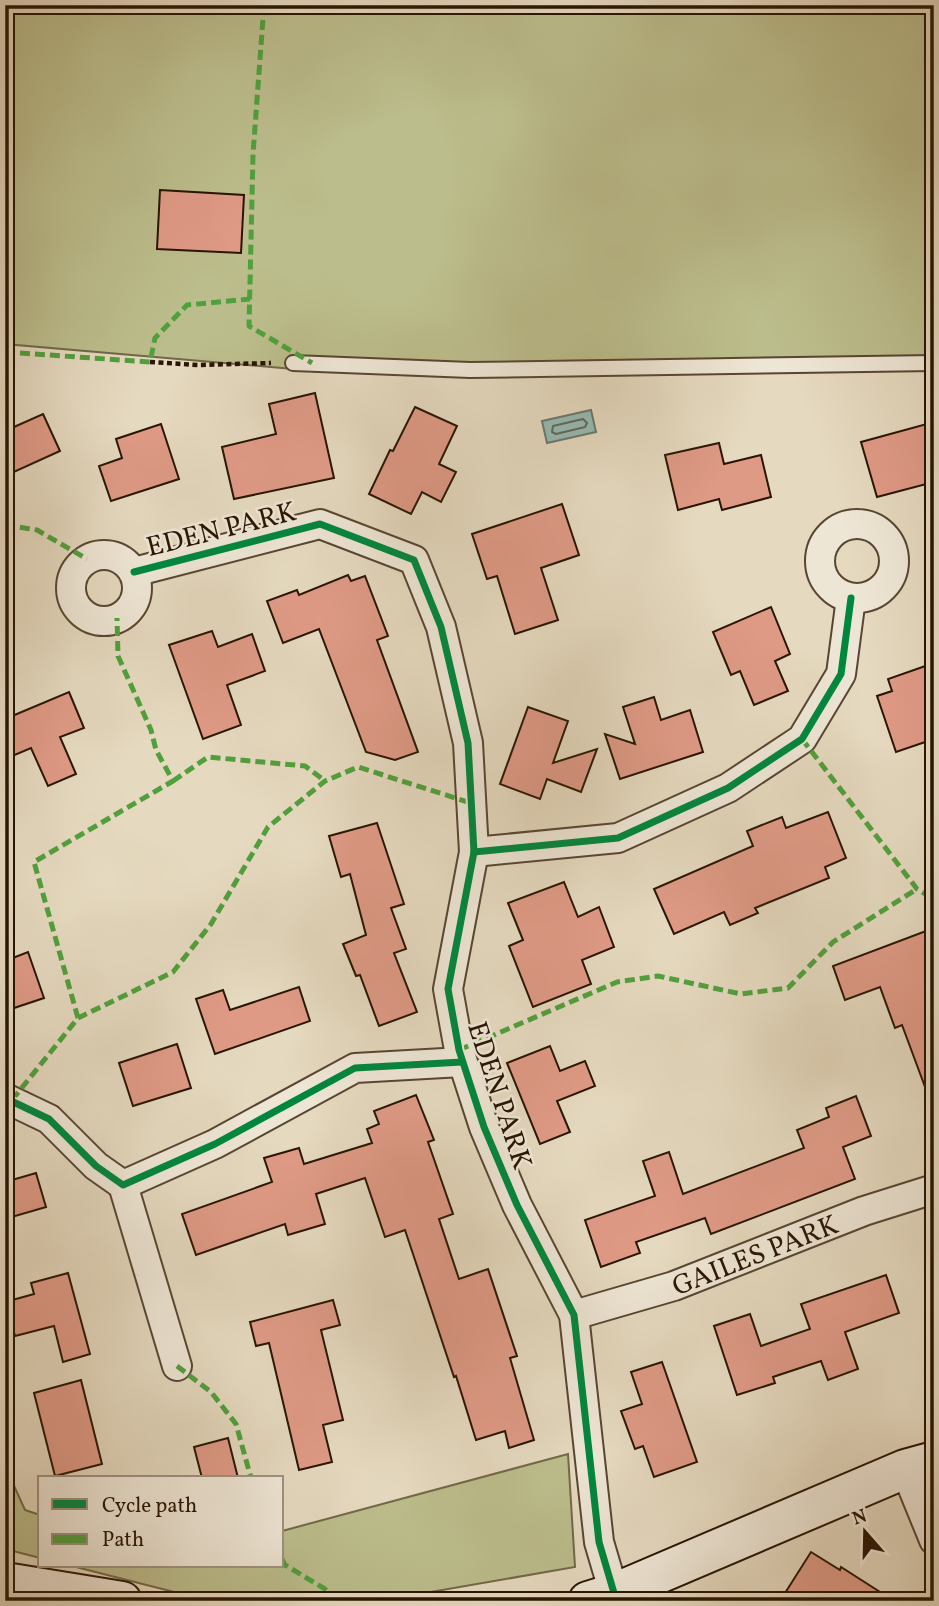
<svg xmlns="http://www.w3.org/2000/svg" width="939" height="1606" font-family="Vollkorn,serif">
  <style>
    .green { fill: #bcbd8c; stroke: #726948; stroke-width: 2 }
    .water { fill: #96bab4; stroke: #6a786d; stroke-width: 2 }
    .lines { fill: none; stroke-linecap: round; stroke-linejoin: round }
    .shore { stroke: #60685c; stroke-width: 2 }
    .building { fill: #df9a86; stroke: #291503; stroke-width: 2 }
    .lane-casing { stroke: #584632; stroke-width: 18 }
    .street-casing { stroke: #584632; stroke-width: 32 }
    .secondary-casing { stroke: #291503; stroke-width: 42 }
    .path { stroke: #291503; stroke-width: 4.5; stroke-dasharray: 5 3.5; stroke-linecap: butt }
    .lane { stroke: #eee6d5; stroke-width: 14 }
    .street { stroke: #eee6d5; stroke-width: 28 }
    .secondary { stroke: #eee6d5; stroke-width: 38 }
    .quiet { stroke: #51a03d; stroke-width: 5; stroke-dasharray: 10 5; stroke-linecap: butt }
    .cycleway-casing { stroke: #eee6d5; stroke-width: 11 }
    .cycleway { stroke: #00873e; stroke-width: 7 }
    .labels { text-anchor: middle; stroke-width: 5; stroke-linejoin: round; paint-order: stroke }
    .street-label { font-size: 28px; fill: #291503; stroke: #eee6d5 }
  </style>
  <rect width="100%" height="100%" fill="#e5d9bf"/>
  <filter id="stains"><feTurbulence type="fractalNoise" baseFrequency=".00286" numOctaves="4"/><feColorMatrix values="0 0 0 0 .2 0 0 0 0 .09 0 0 0 0 .02 0 0 0 .5 -.17"/></filter>
  <radialGradient id="worn" r=".72"><stop offset=".6" stop-color="#630" stop-opacity="0"/><stop offset="1" stop-color="#630" stop-opacity=".3"/></radialGradient>
  <g class="green">
    <path d="M5 5H934V370L293 369 5 344Z"/>
    <path d="M568 1454 575 1567 379 1601H282L174 1592 72 1566H282V1531Z"/>
    <path d="M5 1466 25 1510 40 1515V1558L5 1549Z"/>
  </g>
  <path class="water" d="M591 410 596 432 547 443 542 421Z"/>
  <g class="lines">
    <path class="shore" d="M583 419 587 423 585 427 556 434 552 432 553 426Z"/>
  </g>
  <g class="building">
    <path d="M160 190 244 195 241 253 157 249Z"/>
    <path d="M315 393 334 478 234 499 222 447 276 434 269 404Z"/>
    <path d="M415 407 457 426 439 464 456 472 441 502 422 492 411 514 369 494 390 450 393 451Z"/>
    <path d="M43 414 60 451 5 476V431Z"/>
    <path d="M934 422V482L877 497 861 442Z"/>
    <path d="M161 424 179 479 111 501 99 466 122 458 116 439Z"/>
    <path d="M719 443 724 464 761 455 771 497 722 510 719 499 678 510 665 455Z"/>
    <path d="M562 504 579 555 541 568 558 620 515 634 497 576 487 579 472 534Z"/>
    <path d="M348 575 351 581 365 576 388 636 377 640 418 752 395 760 366 752 319 629 283 643 267 601 297 590 299 595Z"/>
    <path d="M771 607 790 654 775 661 788 691 754 705 740 671 731 675 713 632Z"/>
    <path d="M212 631 218 647 252 634 265 671 227 685 241 725 203 739 169 645Z"/>
    <path d="M934 663V739L896 752 877 696 892 691 888 679Z"/>
    <path d="M69 692 84 728 60 737 76 774 48 786 31 748 5 759V719Z"/>
    <path d="M654 697 661 720 690 710 703 752 620 779 605 734 635 744 623 707Z"/>
    <path d="M528 707 568 721 553 763 597 749 581 792 547 779 540 799 500 784Z"/>
    <path d="M828 812 846 858 825 867 829 878 755 908 758 913 730 925 724 912 674 934 654 889 753 846 747 831 782 817 786 828Z"/>
    <path d="M377 823 404 904 391 908 406 949 394 953 417 1012 379 1026 360 975 356 976 343 944 366 935 350 874 341 877 329 836Z"/>
    <path d="M564 882 578 917 599 907 614 947 582 960 591 984 533 1007 509 946 523 940 508 903Z"/>
    <path d="M934 928V972L926 975 934 997V1102L931 1103 902 1025 895 1028 880 987 845 1000 833 966Z"/>
    <path d="M28 952 44 998 5 1011V961Z"/>
    <path d="M299 987 310 1021 215 1054 196 999 223 990 230 1010Z"/>
    <path d="M177 1044 191 1088 133 1106 119 1063Z"/>
    <path d="M550 1046 560 1071 585 1061 595 1086 557 1101 570 1132 540 1144 507 1063Z"/>
    <path d="M416 1095 434 1140 428 1142 453 1214 439 1219 459 1279 488 1269 517 1356 510 1358 534 1440 509 1448 505 1431 476 1440 456 1376 454 1377 405 1230 385 1237 365 1178 316 1194 325 1224 288 1235 285 1224 196 1255 182 1214 272 1182 264 1158 299 1148 304 1164 372 1143 367 1129 379 1124 374 1111Z"/>
    <path d="M856 1096 871 1136 843 1147 855 1179 711 1234 705 1218 636 1242 640 1253 601 1267 585 1220 655 1196 643 1161 669 1152 683 1194 804 1148 797 1130 829 1117 826 1108Z"/>
    <path d="M36 1173 46 1207 5 1219V1182Z"/>
    <path d="M68 1273 90 1354 63 1362 54 1326 15 1336 12 1326 5 1328V1302L34 1294 31 1283Z"/>
    <path d="M886 1275 899 1313 845 1332 858 1369 828 1380 821 1361 773 1377 775 1383 737 1395 714 1326 750 1314 761 1346 810 1329 801 1304Z"/>
    <path d="M333 1300 340 1325 321 1330 343 1420 323 1425 332 1462 299 1470 269 1343 256 1346 250 1322Z"/>
    <path d="M662 1362 697 1462 654 1477 643 1446 635 1449 621 1411 642 1404 631 1372Z"/>
    <path d="M81 1380 102 1464 55 1476 34 1393Z"/>
    <path d="M228 1438 238 1478H202L194 1447Z"/>
    <path d="M811 1552 840 1570 841 1567 894 1601H780Z"/>
  </g>
  <g class="lines">
    <g class="lane-casing">
      <path id="lane" d="M293 363 470 370 934 363"/>
    </g>
    <g class="street-casing">
      <g id="street">
        <circle cx="857" cy="561" r="37"/>
        <circle cx="104" cy="588" r="33"/>
        <path d="M134 572 320 524 414 560 441 627 468 743 474 852 448 989 459 1050 484 1127 517 1205 574 1315 599 1542 614 1593"/>
        <path d="M474 852 618 838 728 788 802 739 841 674 851 598"/>
        <path d="M5 1098 49 1119 96 1166 123 1185 215 1144 355 1068 462 1062"/>
        <path d="M123 1185 177 1366"/>
        <path id="s1" d="M574 1315 674 1286 864 1211 934 1189"/>
        <path d="M905 1469 934 1540"/>
      </g>
    </g>
    <g class="secondary-casing">
      <g id="secondary">
        <path d="M5 1582 122 1601"/>
        <path d="M588 1601 614 1593 905 1469 934 1461"/>
      </g>
    </g>
    <path class="path" d="M150 362 198 365 271 363"/>
    <use href="#lane" class="lane"/>
    <use href="#street" class="street"/>
    <use href="#secondary" class="secondary"/>
    <g class="quiet">
      <path d="M264 5 253 154 249 326 312 363"/>
      <path d="M5 352 150 362 155 338 187 305 250 299"/>
      <path d="M5 525 37 530 87 559"/>
      <path d="M802 739 917 889 934 899"/>
      <path d="M173 781 208 757 305 766 325 781"/>
      <path d="M78 1018 34 862 173 781 156 750 151 730 118 656 117 618"/>
      <path d="M459 1050 617 982 658 976 741 994 788 988 833 942 917 889"/>
      <path d="M12 1100 78 1018 173 972 211 924 268 827 325 781 358 767 471 803"/>
      <path d="M177 1366 211 1392 236 1424 251 1478"/>
      <path d="M282 1559 285 1565 325 1589 335 1601"/>
    </g>
    <g class="cycleway-casing">
      <g id="cycleway">
        <path d="M134 572 320 524 414 560 441 627 468 743 474 852 448 989 459 1050 484 1127 517 1205 574 1315 599 1542 614 1593"/>
        <path d="M474 852 618 838 728 788 802 739 841 674 851 598"/>
        <path d="M5 1098 49 1119 96 1166 123 1185 215 1144 355 1068 462 1062"/>
      </g>
    </g>
    <use href="#cycleway" class="cycleway"/>
  </g>
  <g class="labels">
    <g class="street-label">
      <text transform="translate(221 528) rotate(-14)" y="10">EDEN PARK</text>
      <text transform="translate(501 1095) rotate(72)" y="10">EDEN PARK</text>
      <text dy="10" stroke="none"><textPath href="#s1" startOffset="191">GAILES PARK</textPath></text>
    </g>
  </g>
  <rect width="939" height="1606" fill="none" stroke="#e5d9bf" stroke-width="28"/>
  <rect x="7" y="7" width="925" height="1592" fill="none" stroke="#291503" stroke-width="3.5"/>
  <rect x="14" y="14" width="911" height="1578" fill="none" stroke="#291503" stroke-width="2"/>
  <rect x="38" y="1476" width="245" height="91" fill="#eee6d5" stroke="#9f9281" stroke-width="2"/>
  <rect x="52" y="1499" width="35" height="10" fill="#00873e" stroke="#9f9281" stroke-width="2"/>
  <text x="102" y="1512" font-size="21" fill="#291503">Cycle path</text>
  <rect x="52" y="1534" width="35" height="10" fill="#51a03d" stroke="#9f9281" stroke-width="2"/>
  <text x="102" y="1546" font-size="21" fill="#291503">Path</text>
  <g transform="translate(865 1532) rotate(340)" stroke="#eee6d5" stroke-width="5" paint-order="stroke">
  <path d="M0-5L12 26L0 18L-12 26Z" fill="#291503"/>
  <text y="-10" font-size="19" font-weight="bold" text-anchor="middle" fill="#291503">N</text>
  </g>
  <rect width="100%" height="100%" filter="url(#stains)"/>
  <rect width="100%" height="100%" fill="url(#worn)"/>
</svg>
